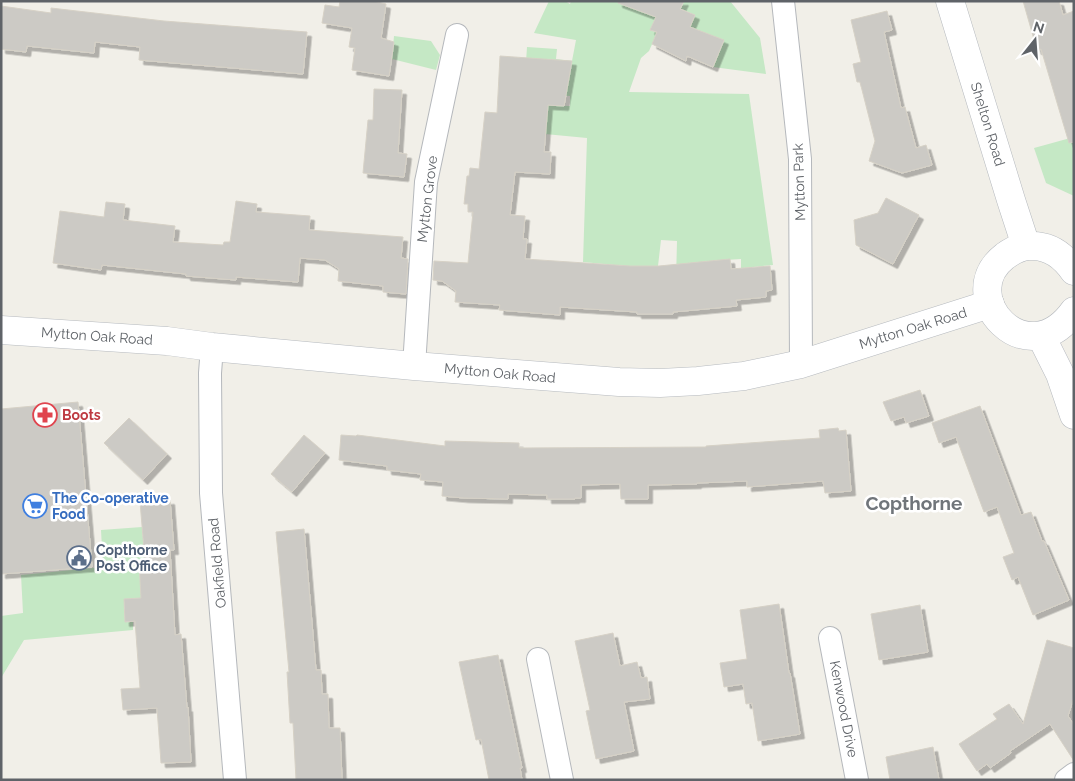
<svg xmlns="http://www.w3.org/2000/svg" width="1075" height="781" font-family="Raleway,sans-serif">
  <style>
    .green { fill: #c5e8c5 }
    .building { fill: #cccac5; stroke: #d6d1c6; filter: url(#shadow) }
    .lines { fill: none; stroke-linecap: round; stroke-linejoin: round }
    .street-casing { stroke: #b5b8bc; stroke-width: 24 }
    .secondary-casing { stroke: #b6babf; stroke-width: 29 }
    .street { stroke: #fff; stroke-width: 22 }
    .secondary { stroke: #fff; stroke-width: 28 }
    .labels { text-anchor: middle; stroke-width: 5; stroke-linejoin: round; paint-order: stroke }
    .street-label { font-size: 14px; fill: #5f6368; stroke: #fff }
    .health-label { font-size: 14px; font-weight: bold; fill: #be3a42; stroke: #fff; text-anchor: start }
    .shop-label { font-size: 14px; font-weight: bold; fill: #366cbe; stroke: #fff; text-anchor: start }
    .service-label { font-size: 14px; font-weight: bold; fill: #4e5e75; stroke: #fff; text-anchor: start }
    .district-label { font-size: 19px; font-weight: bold; fill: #70757a; stroke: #fff }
  </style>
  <defs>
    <filter id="shadow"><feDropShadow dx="4.5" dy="4.5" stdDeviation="0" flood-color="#0004"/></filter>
  </defs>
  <rect width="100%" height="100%" fill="#f1efe8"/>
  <g class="green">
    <path d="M549 1H565L570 4 571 1H662L656 2 650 15 656 17 651 30 657 33 649 51 641 58 629 92 749 94 773 265 743 268H741V259L710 261 676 281 677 241 661 240 658 266H638L625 275V266L583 262 587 138 545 134 535 105 570 106V96L550 95 526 62 527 47 557 49 556 59 572 61 576 40 534 33Z"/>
    <path d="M684 1H730L760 38 766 74 713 67 724 41 690 27 695 15 681 9Z"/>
    <path d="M394 36 431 41 440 55 436 70 392 59Z"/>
    <path d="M1074 137V196L1046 183 1034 148Z"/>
    <path d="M142 527 145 561 139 562 140 581H144L145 598 124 599 125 622H133V630L24 640 1 678V616L23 613 21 575 103 567 101 530Z"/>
  </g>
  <g class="building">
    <path d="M340 1H373L386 4 381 38 394 42 389 76 352 70 355 48 349 47 352 28 322 23 325 5 339 7Z"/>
    <path d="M618 1H684L680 9 695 15 690 27 724 40 713 67 687 56 686 61 652 44 657 32 650 30 656 17 618 3Z"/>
    <path d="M1023 1H1059L1063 15 1074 11V142L1069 143 1041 49 1037 50Z"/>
    <path d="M1 6 51 13V8L164 21 307 32 303 74 139 60 140 47 95 42 94 53 27 46 26 52 1 49Z"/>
    <path d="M887 11 892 30 884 32 901 108 905 107 916 148 926 145 932 165 902 173 869 161 875 141 860 82H857L853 64 861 62 851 20Z"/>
    <path d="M500 56 572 61 564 106 548 105 544 152H551L550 174 515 172 510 215 525 216 523 239H527L525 259 630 266H659L730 259 731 269 770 266 772 290 766 291V297L736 300 737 306 673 312V314H637V312L560 307V315L499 310 500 305 455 302 456 291 442 281 433 280 434 261 468 263 473 212H468V204H464L467 176H469L470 168 479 169 485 112 497 113Z"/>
    <path d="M374 89 402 90 398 153 407 154 404 177 363 173 368 120H373Z"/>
    <path d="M886 198 919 215 893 264 856 245 854 220 878 213Z"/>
    <path d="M236 201 257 204 256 212 310 216 309 230 403 237 401 258 408 259 406 294 383 292V286L338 281 339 269 325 260 300 258 298 282 236 277V280L186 276V274L102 265 101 270 53 263 60 211 104 217 106 202 125 204 123 220 175 226 173 242 223 245 224 242H230Z"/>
    <path d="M920 390 929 416 906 423 904 417 891 421 883 402Z"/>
    <path d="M78 402 92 567 1 574V409Z"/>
    <path d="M980 406 1021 515 1031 512 1042 541H1044L1069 600 1033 615 1018 577 1012 580 1003 557 1014 553 997 507 984 512 956 437 939 443 932 423Z"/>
    <path d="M129 418 167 454 143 480 104 443Z"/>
    <path d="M838 428 839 431 846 430 851 491 825 493 823 481 747 487V481L697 483V484L648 485V499H621L620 484 581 485V498H575V499H547V495L508 494V499L464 498 442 496 443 482 420 480 421 474 387 470V466L339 460 341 435 356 436 357 435 445 446V441L519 443V448L706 447V446L820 438 819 430Z"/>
    <path d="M304 435 325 453 292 492 271 474Z"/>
    <path d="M170 500 174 550H170L175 635 181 634 187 708 188 707 191 762 161 763 157 708 123 710 121 689 140 688 135 621 125 622 124 599 141 598 139 561H145L140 502Z"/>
    <path d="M304 529 316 670H321L322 694H328L329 728H340L342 780H296L293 723H290L287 672H289L276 532Z"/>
    <path d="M779 604 789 673H790L800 734 758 741 752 703 746 704 743 684 724 687 720 663 747 659 740 610Z"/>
    <path d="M920 605 928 652 879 660 871 614Z"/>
    <path d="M613 633 620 666 637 662 641 678 647 677 650 699 624 702 634 751 596 759 586 711 590 710 575 641Z"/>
    <path d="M1047 640 1074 648V697L1068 716 1074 725V761L1050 724 1010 751 1011 753 990 768 987 764 977 771 959 744 997 719 993 714 1009 704 1023 724Z"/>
    <path d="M498 655 522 768H520L522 780H489L481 739 476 740 474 731 459 662Z"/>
    <path d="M933 747 939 780H890L886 757Z"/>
  </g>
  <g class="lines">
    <g class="street-casing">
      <g id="street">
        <path d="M783 1 800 159 801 364"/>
        <path d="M212 347 210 373 211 493 235 780"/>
        <path d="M414 366 426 182 457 35"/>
        <path d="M830 638 857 780"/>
        <path d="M538 659 562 780"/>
        <path d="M1066 780 1074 774"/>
      </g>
    </g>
    <g class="secondary-casing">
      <g id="secondary">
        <path d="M950 1 1011 200 1026 246"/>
        <path d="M1074 271C1063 255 1049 245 1030 246 1021 246 1012 251 1005 256 953 296 1027 377 1074 311"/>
        <path d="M1 330 167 341 212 347 414 366 619 382 660 383 698 381 744 376 801 364 990 304"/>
        <path d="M1041 336 1060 374 1074 415"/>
      </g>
    </g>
    <use href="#street" class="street"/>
    <use href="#secondary" class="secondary"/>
  </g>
  <defs>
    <g id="pharmacy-ring" transform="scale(1.25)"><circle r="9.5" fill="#fff" stroke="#e0444e" stroke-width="1.5"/><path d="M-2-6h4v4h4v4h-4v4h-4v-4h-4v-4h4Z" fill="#e0444e"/></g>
    <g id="supermarket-ring" transform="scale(1.25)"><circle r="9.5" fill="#fff" stroke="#3f7fe0" stroke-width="1.5"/><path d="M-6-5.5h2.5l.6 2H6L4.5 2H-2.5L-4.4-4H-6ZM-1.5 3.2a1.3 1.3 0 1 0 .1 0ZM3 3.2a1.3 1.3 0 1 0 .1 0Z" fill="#3f7fe0"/></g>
    <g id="civic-ring" transform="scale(1.25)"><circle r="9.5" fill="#fff" stroke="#5c6f8a" stroke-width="1.5"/><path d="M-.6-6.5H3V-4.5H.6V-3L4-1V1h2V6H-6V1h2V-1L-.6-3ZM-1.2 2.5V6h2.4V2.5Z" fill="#5c6f8a"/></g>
  </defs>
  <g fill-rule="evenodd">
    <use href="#pharmacy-ring" x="45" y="415"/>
    <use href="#supermarket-ring" x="35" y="506"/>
    <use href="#civic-ring" x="79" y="558"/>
  </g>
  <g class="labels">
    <g class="street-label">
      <text transform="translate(988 124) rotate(73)" y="5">Shelton Road</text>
      <text transform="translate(799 182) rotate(-92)" y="5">Mytton Park</text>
      <text transform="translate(427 199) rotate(-83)" y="5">Mytton Grove</text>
      <text transform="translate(913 328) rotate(-17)" y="5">Mytton Oak Road</text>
      <text transform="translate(97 336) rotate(4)" y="5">Mytton Oak Road</text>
      <text transform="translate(500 373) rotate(5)" y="5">Mytton Oak Road</text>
      <text transform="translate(217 563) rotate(-95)" y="5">Oakfield Road</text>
      <text transform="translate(844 709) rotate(79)" y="5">Kenwood Drive</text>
    </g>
    <g class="health-label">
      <text x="62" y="420">Boots</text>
    </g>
    <g class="shop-label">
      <text x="52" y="503">The Co-operative<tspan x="52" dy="16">Food</tspan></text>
    </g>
    <g class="service-label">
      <text x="96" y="555">Copthorne<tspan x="96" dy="16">Post Office</tspan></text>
    </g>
    <g class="district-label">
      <text x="914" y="510">Copthorne</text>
    </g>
  </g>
  <rect width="1075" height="781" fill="none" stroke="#5f6368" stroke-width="5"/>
  <g transform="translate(1035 40) rotate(17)" stroke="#ffffff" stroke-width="4" paint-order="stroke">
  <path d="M0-4L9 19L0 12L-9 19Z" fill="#5f6368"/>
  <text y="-8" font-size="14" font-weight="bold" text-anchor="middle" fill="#5f6368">N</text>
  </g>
</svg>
